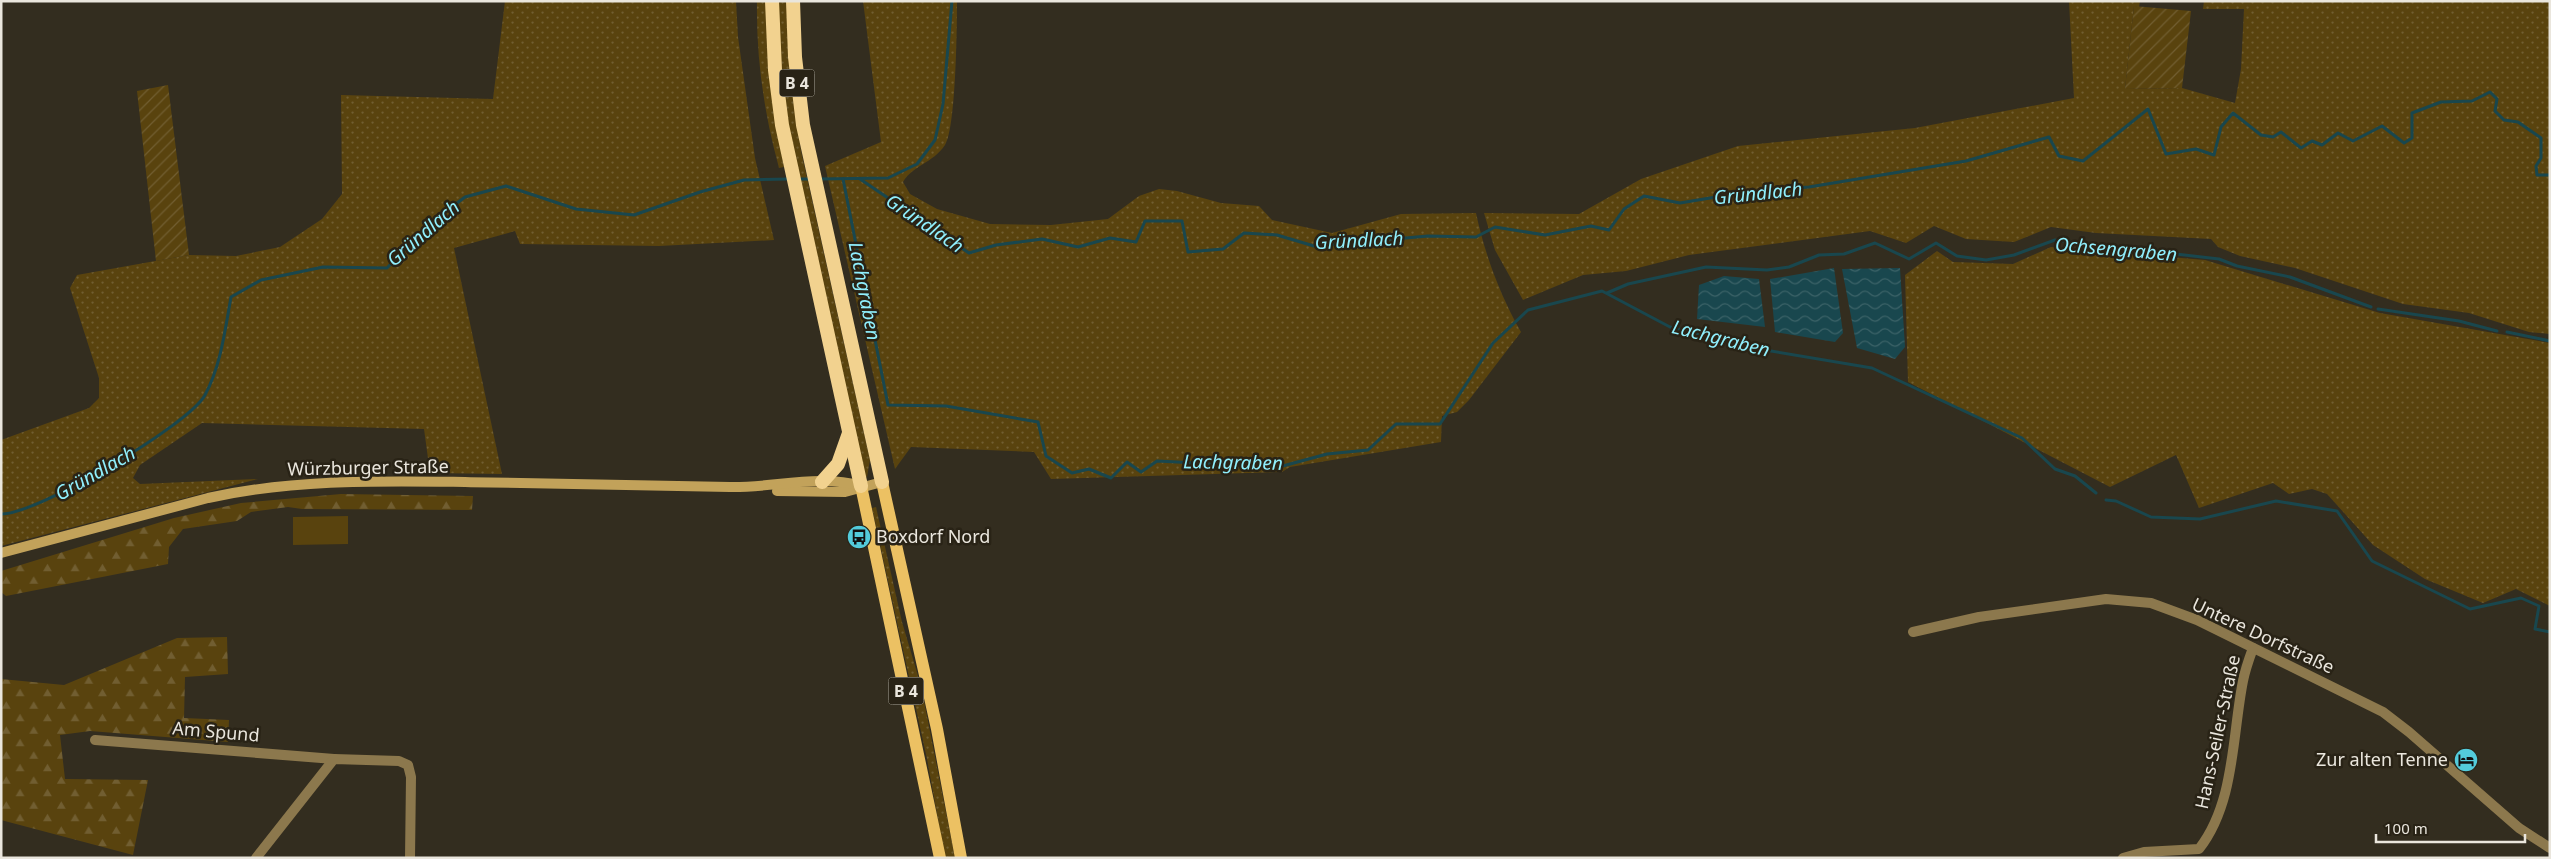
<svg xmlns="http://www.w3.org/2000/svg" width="2551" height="859" font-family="'Noto Sans',sans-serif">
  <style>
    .grass { fill: url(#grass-dots) }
    .forest { fill: url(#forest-firs) }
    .park { fill: #59430e }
    .garden { fill: url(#garden-furrows) }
    .water { fill: url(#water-waves) }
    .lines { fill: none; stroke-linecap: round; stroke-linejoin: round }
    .stream { stroke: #19474e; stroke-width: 3 }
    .minor { stroke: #8c784d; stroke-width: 10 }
    .secondary { stroke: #c2a25a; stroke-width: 10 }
    .primary { stroke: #ecc163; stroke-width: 12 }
    .trunk { stroke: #f2d28f; stroke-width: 14 }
    .labels { text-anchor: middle; stroke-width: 5; stroke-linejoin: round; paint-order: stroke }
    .shield { fill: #292316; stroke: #b0aca1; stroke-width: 1 }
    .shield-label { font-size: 16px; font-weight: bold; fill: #eae6dd }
    .street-label { font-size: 18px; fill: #eae6dd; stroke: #292316 }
    .poi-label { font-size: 18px; fill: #eae6dd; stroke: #292316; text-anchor: start }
    .water-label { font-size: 19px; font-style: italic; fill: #90effd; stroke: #292316 }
  </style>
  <defs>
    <pattern id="grass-dots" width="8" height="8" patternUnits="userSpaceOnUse" patternTransform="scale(1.25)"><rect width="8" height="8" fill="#59430e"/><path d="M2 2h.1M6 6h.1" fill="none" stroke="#715e31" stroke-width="1.8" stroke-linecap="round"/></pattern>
    <pattern id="forest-firs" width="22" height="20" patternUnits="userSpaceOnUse" patternTransform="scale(1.25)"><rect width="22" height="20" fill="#59430e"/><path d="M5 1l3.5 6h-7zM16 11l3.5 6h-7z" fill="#715e31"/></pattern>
    <pattern id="garden-furrows" width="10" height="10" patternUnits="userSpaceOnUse" patternTransform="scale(1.25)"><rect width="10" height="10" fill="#59430e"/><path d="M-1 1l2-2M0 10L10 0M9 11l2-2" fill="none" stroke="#715e31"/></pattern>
    <pattern id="water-waves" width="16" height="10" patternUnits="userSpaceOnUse" patternTransform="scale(1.25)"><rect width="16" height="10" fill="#19474e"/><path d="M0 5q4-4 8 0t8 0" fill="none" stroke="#3b6267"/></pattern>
  </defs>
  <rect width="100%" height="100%" fill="#332d1f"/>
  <g class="grass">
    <path d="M505 1H736L738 37 755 158 774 240 659 246 520 244 515 231 454 248 502 474 430 473 424 429 202 423 140 465 133 478 140 484 258 479 1 546V440L89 408 99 398V378L70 288 77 275 189 255 236 256 280 247 322 219 342 194 341 95 493 99Z"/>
    <path d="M757 1H766C767 60 773 110 784 167L779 168C764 113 756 58 757 1Z"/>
    <path d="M777 1H787L790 76 801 151 870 460 867 477 865 476 784 107Z"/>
    <path d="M863 1H957C957 27 956 128 945 145 933 163 912 166 903 182L910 194 937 209 990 224 1051 225 1108 219 1139 196 1159 189 1177 191 1221 203 1259 206 1272 220 1332 233 1401 214 1476 213C1485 255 1500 295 1521 332L1469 400 1457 412 1442 416 1441 442 1290 467 1282 472 1051 479 1034 452 911 447 895 469 825 166 881 142Z"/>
    <path d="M2069 1H2140L2139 7 2134 6 2125 89 2182 88 2235 103 2241 69 2244 9H2203L2204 1H2550V334L2529 332 2469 313 2403 304 2295 268 2240 256 2218 247 2211 239 2096 233 2051 227 2014 242 1966 239 1934 226 1906 243 1870 231 1689 255 1626 271 1583 275 1523 300 1495 250 1484 213 1579 214 1641 179 1738 146 1915 128 2074 98Z"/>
    <path d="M2051 247 2205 260 2380 313 2550 343V606L2516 589 2483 603 2425 579 2373 545 2327 494 2312 489 2289 494 2273 483 2199 508 2176 455 2110 487 1908 382 1905 275 1937 251 1953 262 2013 264Z"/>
    <path d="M876 507 902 622 921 686 955 858H945L927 759 872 508Z"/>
  </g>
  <g class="forest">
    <path d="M341 494 473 496 472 510 302 509 288 507 251 512 237 521 183 529 169 547 168 564 6 596 1 592V571L174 518 241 503Z"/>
    <path d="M227 637 228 674 185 677 184 718 229 720 228 742 90 731 60 735 65 779 148 780 133 855 1 820V679L64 685 177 638Z"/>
  </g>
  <path class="park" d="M348 516V544L293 545V517Z"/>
  <g class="garden">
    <path d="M2134 6 2191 11 2182 88 2125 89Z"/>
    <path d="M168 85 189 255 156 261 137 91Z"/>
  </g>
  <g class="water">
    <path d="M1834 268 1843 333 1835 342 1775 332 1770 279Z"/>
    <path d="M1900 268 1905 347 1895 359 1857 348 1842 269Z"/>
    <path d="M1724 276 1759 279 1765 327 1697 319 1699 285Z"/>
  </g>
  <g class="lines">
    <g class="stream">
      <path d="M798 179H812"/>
      <path d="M818 179 888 178 917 164 935 140 943 104 952 1"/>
      <path d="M843 179 888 405 946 406 1038 422 1046 456 1072 473 1089 469 1111 478 1127 462 1141 472 1157 461 1279 467 1327 454 1368 450 1396 424H1440L1493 343 1528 310 1602 291 1670 327 1765 350 1872 368 2022 438 2055 469 2075 476 2096 493"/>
      <path d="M860 179 969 253 996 245 1042 239 1078 247 1110 238 1136 242 1145 221H1182L1188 252 1223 249 1244 233 1277 235 1314 246 1428 236 1476 237 1495 227 1545 235 1591 226 1609 230 1624 209 1644 196 1680 203 1746 192 1809 187 1966 161 2049 137 2059 156 2083 161 2148 109 2166 154 2196 149 2214 155 2221 127 2233 113 2261 135 2273 137 2281 132 2301 148 2312 141 2322 145 2338 133 2353 141 2382 126 2404 143 2412 138V113L2441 102 2472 101 2490 92 2497 99 2495 111 2504 120 2518 122 2541 138V158L2536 166 2537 175H2550"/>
      <path d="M1607 293 1628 284 1706 267 1767 270 1789 267 1819 255 1844 254 1875 243 1909 259 1936 243 1957 256 1986 260 2014 255 2055 240 2219 259 2237 266 2290 277 2371 307"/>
      <path d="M2378 309 2459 321 2497 331"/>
      <path d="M2507 332 2550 341"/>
      <path d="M2106 500 2116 501 2151 517 2200 519 2276 501 2337 511 2372 561 2470 609 2521 598 2539 606 2535 629 2550 632"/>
      <path d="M1 514C36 515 189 425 205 395 221 365 225 330 231 297L261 280 323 267 387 268 427 226 465 197 506 186 576 209 634 215 700 192 744 180 789 179"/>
    </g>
    <g class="minor">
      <path d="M1913 632 1979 617 2106 599 2151 603 2197 620 2383 712 2409 732 2519 828 2550 848"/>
      <path d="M95 740 334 759"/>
      <path d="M256 858 334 759 399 761 408 765 411 777 410 858"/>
      <path d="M2123 858 2144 852 2199 849C2235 803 2232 736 2243 681 2245 670 2249 659 2253 648"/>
    </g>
    <g class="secondary">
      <path d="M777 491 845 492 882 482"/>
      <path d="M1 553 208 498C293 479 379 481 465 482 553 484 641 485 730 487 773 488 819 474 861 486"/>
    </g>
    <g class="primary">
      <path d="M882 482 937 729 961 858"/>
      <path d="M861 486 940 858"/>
    </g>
    <g class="trunk">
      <path d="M772 1 775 70 782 125 861 486"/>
      <path d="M793 1 795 57 803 125 882 482"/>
      <path d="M822 482 838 464 849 433"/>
    </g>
  </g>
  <defs>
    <g id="bus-disc" transform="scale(1.25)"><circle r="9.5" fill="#53cbdb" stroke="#292316"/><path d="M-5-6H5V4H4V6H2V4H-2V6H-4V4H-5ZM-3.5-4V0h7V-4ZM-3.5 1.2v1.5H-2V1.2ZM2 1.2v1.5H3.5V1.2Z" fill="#111"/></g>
    <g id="hotel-disc" transform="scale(1.25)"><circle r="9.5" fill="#53cbdb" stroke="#292316"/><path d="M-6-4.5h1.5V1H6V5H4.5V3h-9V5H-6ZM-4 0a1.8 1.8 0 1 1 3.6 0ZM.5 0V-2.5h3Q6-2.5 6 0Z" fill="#111"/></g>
  </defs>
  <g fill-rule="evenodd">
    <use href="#bus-disc" x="859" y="537"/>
    <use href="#hotel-disc" x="2466" y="760"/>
  </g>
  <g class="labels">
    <g class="shield">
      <rect x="779.5" y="69.5" width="35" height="27" rx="4"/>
      <rect x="888.5" y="677.5" width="35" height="27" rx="4"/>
    </g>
    <g class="shield-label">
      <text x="797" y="89">B 4</text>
      <text x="906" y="697">B 4</text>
    </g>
    <g class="street-label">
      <text transform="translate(368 468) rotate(-1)" y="6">Würzburger Straße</text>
      <text transform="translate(2263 636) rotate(25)" y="6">Untere Dorfstraße</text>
      <text transform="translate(216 732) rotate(5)" y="6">Am Spund</text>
      <text transform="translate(2218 732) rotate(-78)" y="6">Hans-Seiler-Straße</text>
    </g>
    <g class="poi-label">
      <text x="876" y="543">Boxdorf Nord</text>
      <text x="2448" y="766" text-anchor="end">Zur alten Tenne</text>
    </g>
    <g class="water-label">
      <text transform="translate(1758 193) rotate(-6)" y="7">Gründlach</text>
      <text transform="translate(925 223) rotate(34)" y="7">Gründlach</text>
      <text transform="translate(423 233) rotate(-41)" y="7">Gründlach</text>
      <text transform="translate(1359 240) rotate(-3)" y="7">Gründlach</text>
      <text transform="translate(2116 249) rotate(5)" y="7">Ochsengraben</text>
      <text transform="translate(865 291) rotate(79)" y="7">Lachgraben</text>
      <text transform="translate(1721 338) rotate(14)" y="7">Lachgraben</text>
      <text transform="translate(1233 462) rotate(1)" y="7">Lachgraben</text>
      <text transform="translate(95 473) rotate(-30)" y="7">Gründlach</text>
    </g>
  </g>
  <rect width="2551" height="859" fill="none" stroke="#eae6dd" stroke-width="5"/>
  <path d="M2376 834v8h149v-8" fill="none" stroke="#eae6dd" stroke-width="2.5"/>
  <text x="2384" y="834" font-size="15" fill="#eae6dd" stroke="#292316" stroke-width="4" paint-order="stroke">100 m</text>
</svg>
